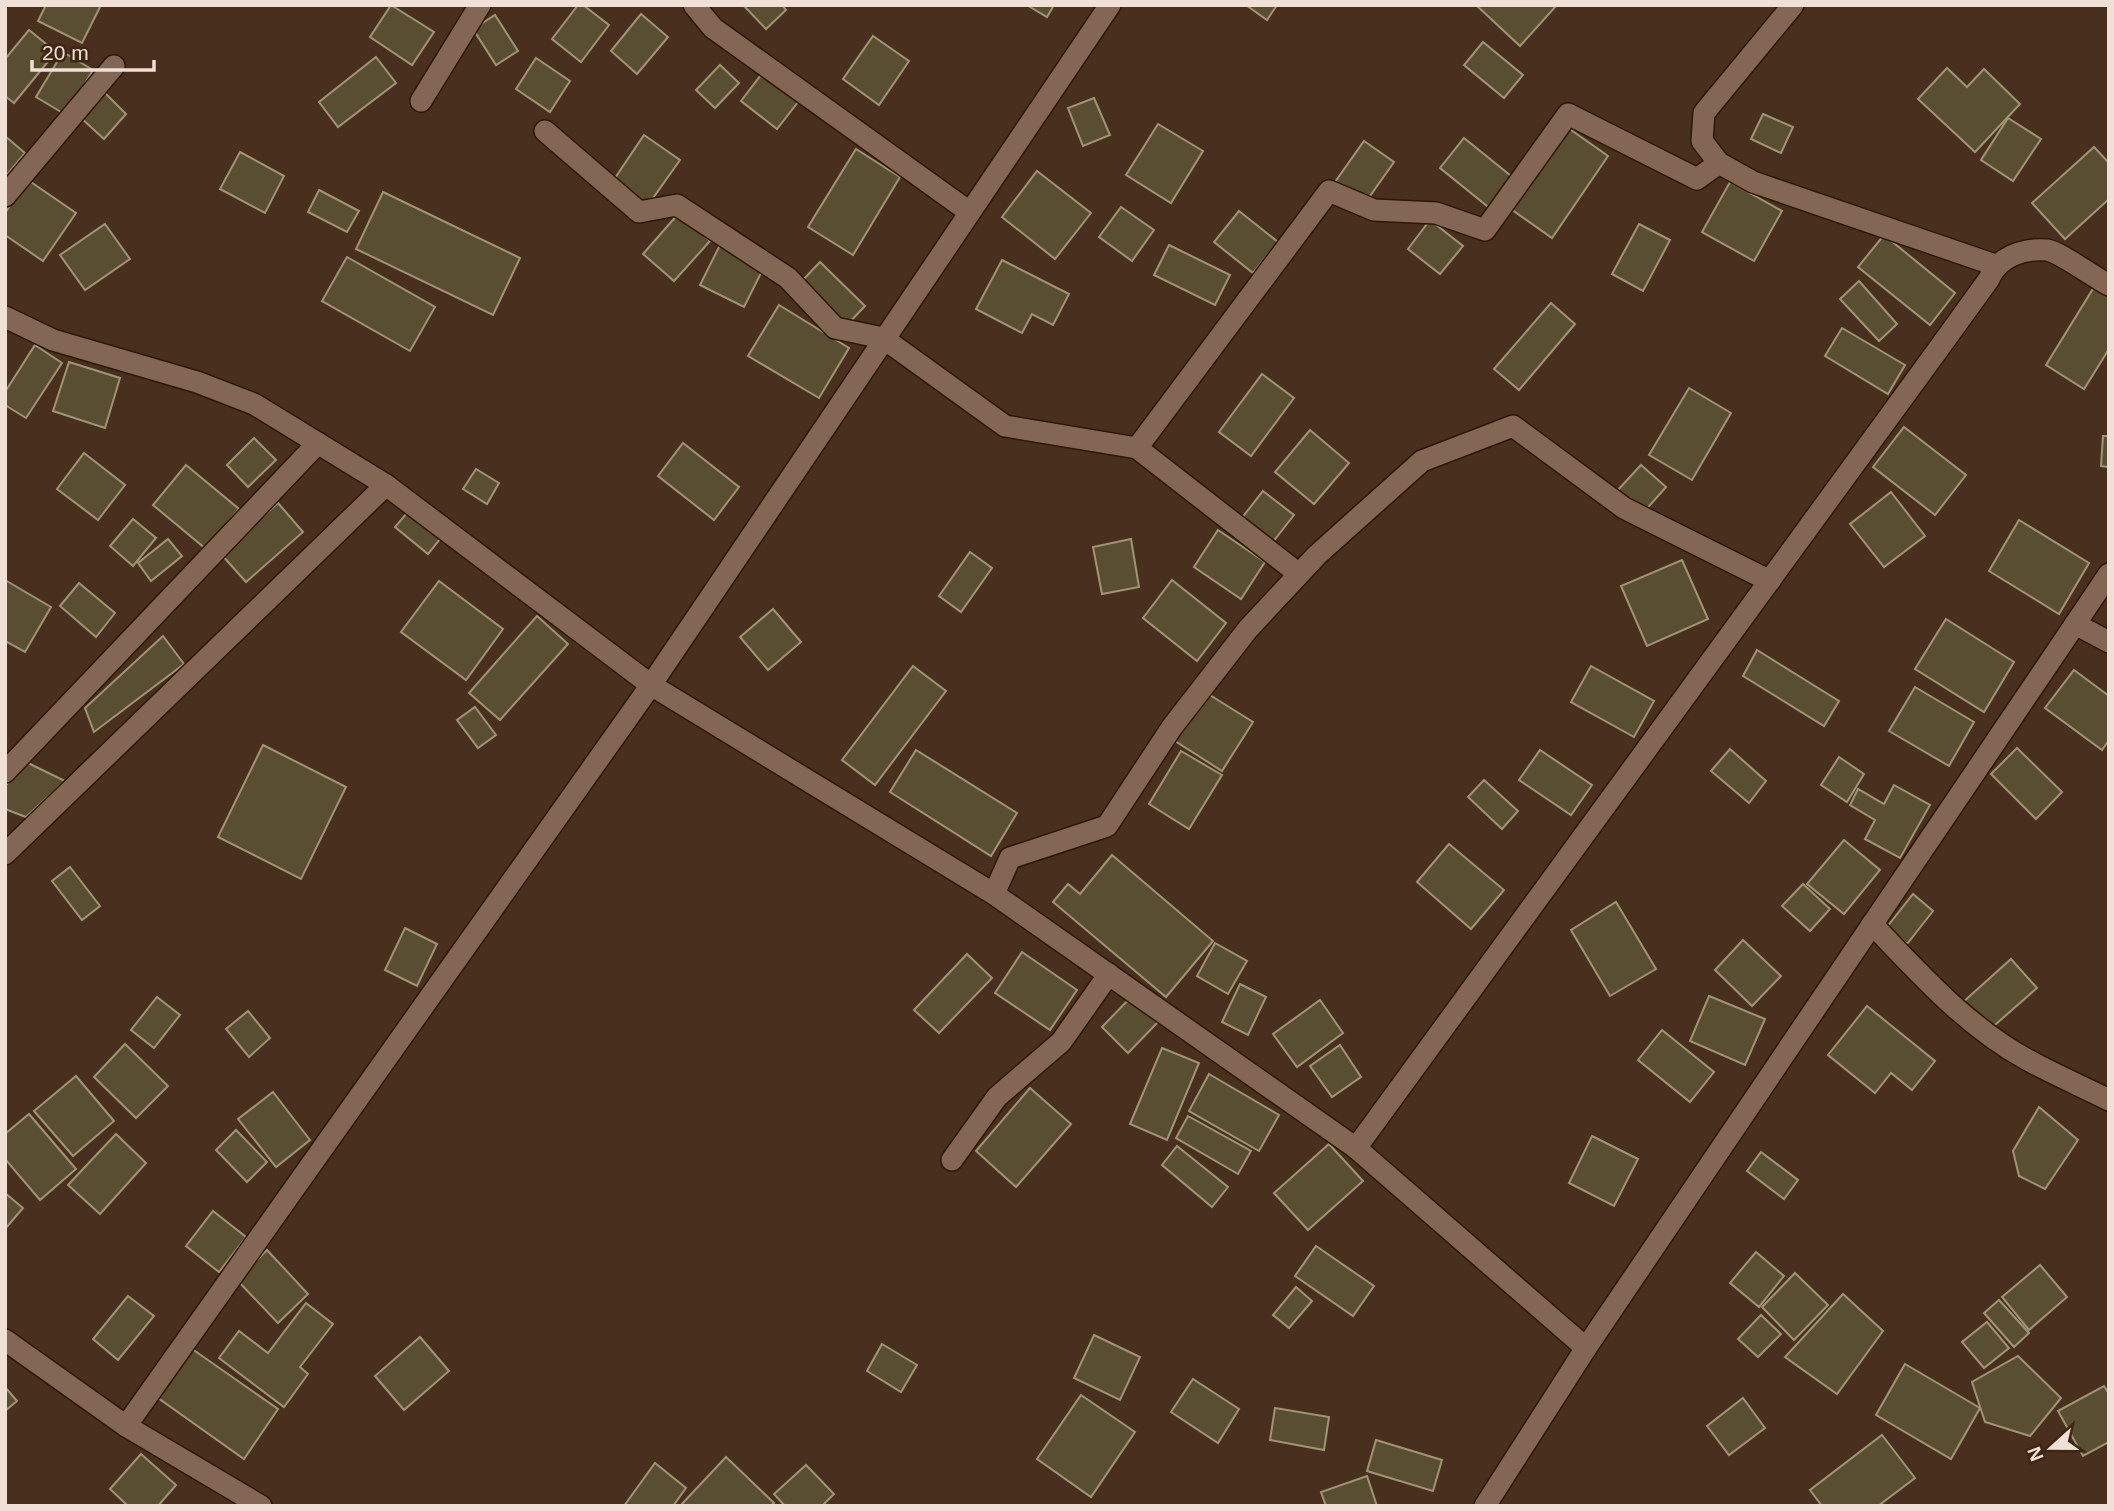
<svg xmlns="http://www.w3.org/2000/svg" width="2114" height="1511" font-family="Helvetica,sans-serif">
  <style>
    .building { fill: #594e31; stroke: #a09475; stroke-width: 2 }
    .lines { fill: none; stroke-linecap: round; stroke-linejoin: round }
    .minor-casing { stroke: #2e1706; stroke-width: 24 }
    .minor { stroke: #836754; stroke-width: 21 }
  </style>
  <rect width="100%" height="100%" fill="#49301e"/>
  <g class="building">
    <path d="M46 5H101L82 43 38 21Z"/>
    <path d="M391 5 434 32 412 65 370 37Z"/>
    <path d="M578 5H583L609 25 581 62 552 39Z"/>
    <path d="M743 5H782L786 10 766 29Z"/>
    <path d="M1027 5H1054L1047 17Z"/>
    <path d="M1246 5H1277L1267 20Z"/>
    <path d="M1476 5H1557L1520 46Z"/>
    <path d="M641 14 668 37 637 74 611 51Z"/>
    <path d="M495 15 518 51 496 65 473 29Z"/>
    <path d="M29 30 56 52 14 103 5 96V59Z"/>
    <path d="M873 36 909 61 879 105 843 79Z"/>
    <path d="M1483 42 1523 75 1504 98 1464 65Z"/>
    <path d="M63 52 93 70 66 115 36 97Z"/>
    <path d="M376 57 396 83 338 127 319 102Z"/>
    <path d="M536 58 570 81 550 112 516 89Z"/>
    <path d="M720 65 739 83 715 108 696 90Z"/>
    <path d="M1947 68 1967 87 1984 69 2020 104 1975 152 1918 99Z"/>
    <path d="M761 75 798 102 777 129 741 101Z"/>
    <path d="M104 92 126 114 104 139 81 118Z"/>
    <path d="M1094 98 1110 135 1083 146 1068 108Z"/>
    <path d="M1763 114 1793 127 1781 153 1751 139Z"/>
    <path d="M2008 118 2041 139 2013 181 1981 160Z"/>
    <path d="M1158 124 1203 151 1171 203 1126 175Z"/>
    <path d="M1564 125 1608 156 1552 238 1508 207Z"/>
    <path d="M644 135 680 160 648 205 613 181Z"/>
    <path d="M5 136 25 153 6 176 5 175Z"/>
    <path d="M1464 138 1516 180 1492 210 1440 168Z"/>
    <path d="M1364 141 1394 162 1365 203 1335 182Z"/>
    <path d="M2094 147 2109 163V199L2065 239 2032 203Z"/>
    <path d="M856 149 900 177 853 255 808 227Z"/>
    <path d="M240 152 284 176 265 213 220 189Z"/>
    <path d="M1037 171 1091 213 1055 259 1002 217Z"/>
    <path d="M28 180 76 213 43 261 5 235V213Z"/>
    <path d="M1730 182 1782 211 1754 261 1702 232Z"/>
    <path d="M319 190 359 211 347 232 308 212Z"/>
    <path d="M383 192 520 258 493 315 356 249Z"/>
    <path d="M1121 207 1154 230 1132 261 1099 237Z"/>
    <path d="M1239 211 1278 242 1253 273 1214 242Z"/>
    <path d="M679 213 710 241 674 281 643 254Z"/>
    <path d="M1430 220 1463 246 1440 274 1408 249Z"/>
    <path d="M105 224 130 259 85 290 60 255Z"/>
    <path d="M1639 224 1670 240 1643 291 1612 274Z"/>
    <path d="M1884 235 1955 293 1930 325 1858 267Z"/>
    <path d="M721 243 765 265 744 307 700 285Z"/>
    <path d="M1169 245 1230 275 1215 305 1154 275Z"/>
    <path d="M347 257 435 307 410 351 322 301Z"/>
    <path d="M1002 260 1069 294 1053 325 1032 314 1022 333 976 309Z"/>
    <path d="M820 262 865 306 845 327 800 283Z"/>
    <path d="M1859 281 1897 324 1879 341 1840 299Z"/>
    <path d="M2096 284 2109 292V349L2084 389 2046 365Z"/>
    <path d="M1551 303 1575 324 1519 390 1494 369Z"/>
    <path d="M779 305 849 348 819 398 748 356Z"/>
    <path d="M1842 328 1905 365 1888 394 1825 356Z"/>
    <path d="M35 345 62 363 26 418 5 405V392Z"/>
    <path d="M69 362 120 378 105 428 53 411Z"/>
    <path d="M1262 374 1294 398 1251 456 1219 432Z"/>
    <path d="M1689 388 1731 413 1692 480 1649 455Z"/>
    <path d="M1904 427 1966 475 1935 515 1873 467Z"/>
    <path d="M1310 430 1349 463 1314 504 1275 472Z"/>
    <path d="M2103 436H2109V467L2101 466Z"/>
    <path d="M254 438 276 460 248 487 227 465Z"/>
    <path d="M683 443 739 487 714 520 658 476Z"/>
    <path d="M84 453 125 485 98 520 57 489Z"/>
    <path d="M186 465 239 509 206 549 153 505Z"/>
    <path d="M1641 465 1666 487 1643 513 1617 491Z"/>
    <path d="M476 469 499 483 487 504 463 489Z"/>
    <path d="M1263 491 1294 515 1272 543 1241 519Z"/>
    <path d="M1891 492 1925 536 1884 567 1850 524Z"/>
    <path d="M278 503 303 532 246 582 221 554Z"/>
    <path d="M413 506 445 533 428 554 395 527Z"/>
    <path d="M133 519 156 538 133 566 110 546Z"/>
    <path d="M2019 520 2089 563 2059 614 1989 571Z"/>
    <path d="M1218 530 1265 562 1241 599 1194 567Z"/>
    <path d="M168 539 182 556 151 581 138 563Z"/>
    <path d="M1131 539 1139 587 1102 594 1093 547Z"/>
    <path d="M970 552 992 568 961 612 939 596Z"/>
    <path d="M1682 560 1708 619 1647 646 1621 586Z"/>
    <path d="M5 580 51 607 25 652 5 641Z"/>
    <path d="M1172 580 1226 623 1197 661 1143 618Z"/>
    <path d="M439 581 503 629 466 680 401 632Z"/>
    <path d="M79 583 115 613 96 637 60 606Z"/>
    <path d="M773 609 801 642 768 670 740 637Z"/>
    <path d="M537 616 568 644 500 720 469 693Z"/>
    <path d="M1946 619 2014 662 1984 712 1915 669Z"/>
    <path d="M163 636 184 664 94 732 85 708Z"/>
    <path d="M1757 650 1839 701 1824 726 1743 676Z"/>
    <path d="M913 666 946 691 875 785 842 760Z"/>
    <path d="M1591 666 1654 701 1634 737 1571 702Z"/>
    <path d="M2074 670 2109 696V740L2102 750 2045 708Z"/>
    <path d="M1915 687 1974 722 1949 766 1889 731Z"/>
    <path d="M1205 692 1253 722 1222 771 1175 741Z"/>
    <path d="M475 707 496 735 478 748 457 720Z"/>
    <path d="M263 745 346 787 301 879 218 837Z"/>
    <path d="M2017 748 2062 792 2036 819 1991 774Z"/>
    <path d="M1730 749 1766 781 1749 803 1711 771Z"/>
    <path d="M916 750 1017 813 991 856 890 792Z"/>
    <path d="M1540 750 1592 785 1571 815 1519 780Z"/>
    <path d="M1181 751 1222 775 1189 829 1149 804Z"/>
    <path d="M1839 757 1864 774 1847 802 1821 785Z"/>
    <path d="M28 763 65 781 26 817 5 809V786Z"/>
    <path d="M1484 780 1518 811 1502 829 1468 797Z"/>
    <path d="M1894 785 1930 805 1900 858 1865 839 1875 820 1850 805 1858 789 1884 804Z"/>
    <path d="M1844 840 1880 870 1844 914 1807 884Z"/>
    <path d="M1449 844 1504 890 1471 929 1417 882Z"/>
    <path d="M1112 855 1213 941 1166 997 1053 902 1068 884 1080 894Z"/>
    <path d="M70 867 100 906 82 920 52 881Z"/>
    <path d="M1803 884 1830 909 1810 931 1782 906Z"/>
    <path d="M1913 894 1933 911 1907 944 1887 927Z"/>
    <path d="M1616 902 1656 969 1610 996 1571 930Z"/>
    <path d="M405 928 437 944 417 986 385 970Z"/>
    <path d="M1743 940 1781 976 1752 1006 1715 970Z"/>
    <path d="M1215 943 1247 961 1228 994 1197 976Z"/>
    <path d="M1022 952 1077 990 1050 1030 995 993Z"/>
    <path d="M967 954 992 978 939 1033 914 1010Z"/>
    <path d="M2011 959 2037 988 1988 1031 1962 1003Z"/>
    <path d="M1240 984 1266 997 1248 1035 1222 1022Z"/>
    <path d="M1134 994 1160 1020 1128 1053 1102 1027Z"/>
    <path d="M1709 996 1765 1019 1745 1065 1690 1041Z"/>
    <path d="M157 997 180 1015 154 1048 131 1030Z"/>
    <path d="M1320 1000 1343 1033 1297 1067 1273 1034Z"/>
    <path d="M1867 1006 1935 1061 1912 1090 1891 1073 1875 1093 1828 1055Z"/>
    <path d="M248 1011 270 1038 249 1057 226 1029Z"/>
    <path d="M1662 1030 1714 1072 1690 1102 1638 1060Z"/>
    <path d="M125 1044 168 1086 136 1118 94 1077Z"/>
    <path d="M1340 1045 1361 1077 1332 1097 1310 1066Z"/>
    <path d="M1162 1048 1199 1063 1167 1140 1130 1124Z"/>
    <path d="M1209 1074 1279 1115 1259 1151 1189 1111Z"/>
    <path d="M76 1076 114 1121 73 1156 34 1111Z"/>
    <path d="M1030 1088 1071 1124 1016 1187 976 1151Z"/>
    <path d="M273 1092 310 1140 276 1167 238 1119Z"/>
    <path d="M2039 1107 2078 1140 2045 1189 2019 1176 2013 1151Z"/>
    <path d="M29 1114 76 1169 40 1200 5 1159V1134Z"/>
    <path d="M1188 1116 1251 1151 1238 1174 1176 1138Z"/>
    <path d="M236 1130 267 1162 247 1182 216 1150Z"/>
    <path d="M116 1134 146 1163 100 1214 68 1185Z"/>
    <path d="M1592 1136 1638 1159 1614 1206 1569 1183Z"/>
    <path d="M1329 1144 1363 1181 1308 1230 1274 1193Z"/>
    <path d="M1177 1146 1228 1187 1212 1207 1162 1165Z"/>
    <path d="M1761 1152 1798 1180 1784 1199 1747 1171Z"/>
    <path d="M5 1193 23 1208 5 1229Z"/>
    <path d="M213 1211 246 1237 219 1272 186 1246Z"/>
    <path d="M1316 1246 1374 1286 1353 1316 1295 1276Z"/>
    <path d="M267 1250 308 1294 278 1323 237 1280Z"/>
    <path d="M1756 1252 1784 1276 1759 1307 1730 1283Z"/>
    <path d="M2040 1265 2067 1297 2029 1330 2002 1297Z"/>
    <path d="M1795 1273 1828 1305 1794 1340 1762 1307Z"/>
    <path d="M1296 1287 1312 1301 1289 1328 1273 1315Z"/>
    <path d="M1843 1294 1883 1331 1837 1394 1785 1357Z"/>
    <path d="M128 1296 154 1316 118 1360 93 1339Z"/>
    <path d="M1999 1300 2029 1333 2014 1347 1984 1313Z"/>
    <path d="M306 1303 333 1324 300 1367 308 1374 284 1407 219 1358 239 1331 268 1353Z"/>
    <path d="M1761 1315 1781 1334 1758 1357 1738 1339Z"/>
    <path d="M1987 1322 2009 1348 1984 1368 1962 1342Z"/>
    <path d="M1094 1335 1140 1357 1120 1400 1074 1378Z"/>
    <path d="M420 1337 449 1371 404 1410 375 1376Z"/>
    <path d="M185 1344 278 1409 244 1459 151 1393Z"/>
    <path d="M882 1344 917 1365 901 1392 867 1371Z"/>
    <path d="M2018 1356 2061 1398 2030 1436 1985 1422 1972 1382Z"/>
    <path d="M1905 1364 1980 1408 1951 1459 1876 1415Z"/>
    <path d="M1193 1379 1239 1409 1218 1443 1171 1412Z"/>
    <path d="M2104 1386 2109 1394V1442L2083 1456 2058 1411Z"/>
    <path d="M5 1387 17 1401 5 1411Z"/>
    <path d="M1081 1395 1135 1432 1091 1497 1037 1459Z"/>
    <path d="M1743 1398 1765 1428 1729 1455 1707 1426Z"/>
    <path d="M1275 1408 1329 1417 1324 1450 1270 1440Z"/>
    <path d="M1882 1435 1915 1478 1878 1506H1822L1810 1490Z"/>
    <path d="M1376 1440 1442 1460 1433 1491 1367 1471Z"/>
    <path d="M141 1454 176 1485 158 1506H128L110 1489Z"/>
    <path d="M726 1457 774 1503 771 1506H680Z"/>
    <path d="M655 1463 686 1488 673 1506H624Z"/>
    <path d="M806 1465 834 1494 822 1506H785L774 1494Z"/>
    <path d="M1367 1476 1377 1506H1326L1321 1492Z"/>
  </g>
  <g class="lines">
    <g class="minor-casing">
      <g id="minor">
        <path d="M694 5 713 28 968 211"/>
        <path d="M1793 5 1704 113 1702 141 1719 163 1753 182 1995 265"/>
        <path d="M421 101 480 5"/>
        <path d="M545 131 639 212 677 205 788 278 835 328 883 338 1005 426 1137 448 1299 574"/>
        <path d="M5 196 114 66"/>
        <path d="M5 317 53 340 197 382 254 404 386 485 651 685 994 894 1356 1148 1586 1348 2109 574"/>
        <path d="M1137 448 1329 191 1374 210 1436 213 1485 230 1568 114 1697 179 1719 163"/>
        <path d="M2075 624 2109 642"/>
        <path d="M5 772 318 443"/>
        <path d="M5 854 386 485"/>
        <path d="M994 894 1010 858 1107 826 1172 727 1248 629 1317 555 1422 461 1513 426 1624 508 1770 581"/>
        <path d="M1872 924C1919 973 1966 1026 2026 1059 2053 1074 2081 1086 2109 1100"/>
        <path d="M1356 1148 1937 351 1989 279C1998 257 2023 248 2047 250 2060 252 2095 278 2109 285"/>
        <path d="M952 1160 997 1097 1061 1042 1109 974"/>
        <path d="M5 1340 126 1426 261 1506"/>
        <path d="M126 1426 651 685 1110 5"/>
        <path d="M1485 1506 1586 1348"/>
      </g>
    </g>
    <use href="#minor" class="minor"/>
  </g>
  <rect width="2114" height="1511" fill="none" stroke="#f1e0d6" stroke-width="14"/>
  <g transform="translate(2051 1448) rotate(249)" stroke="#3e2614" stroke-width="5" paint-order="stroke">
  <path d="M0-5L12 26L0 18L-12 26Z" fill="#f1e0d6"/>
  <text y="-10" font-size="19" font-weight="bold" text-anchor="middle" fill="#f1e0d6">N</text>
  </g>
  <path d="M32 60v10h122v-10" fill="none" stroke="#f1e0d6" stroke-width="3.5"/>
  <text x="42" y="60" font-size="21" fill="#f1e0d6" stroke="#3e2614" stroke-width="5" paint-order="stroke">20 m</text>
</svg>
